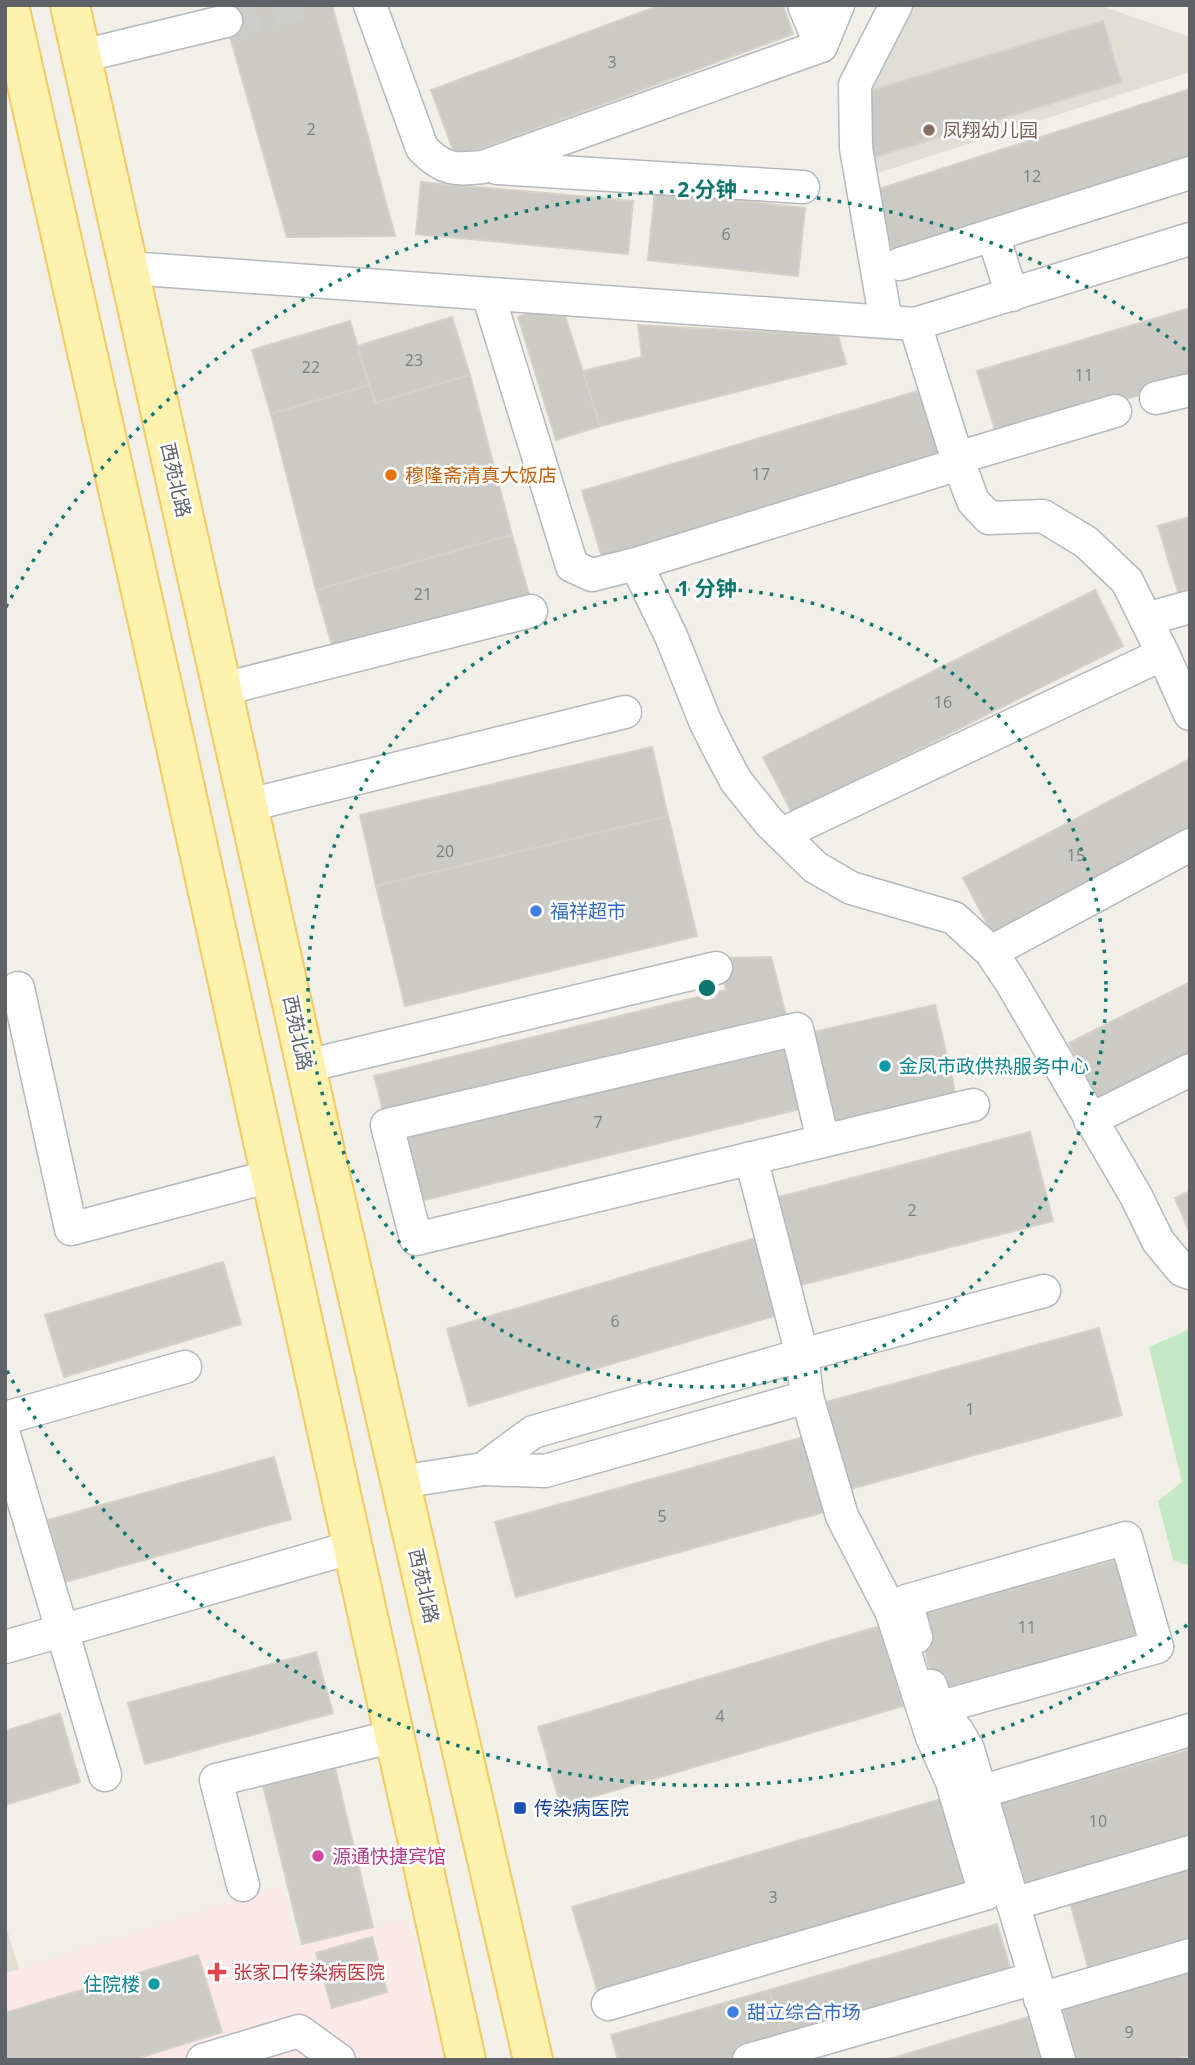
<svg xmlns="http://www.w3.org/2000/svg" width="1195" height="2065" font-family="'Open Sans','Noto Sans SC',sans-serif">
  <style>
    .education { fill: #e1ded6 }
    .medical { fill: #fce8e6 }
    .green { fill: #c5e8c5 }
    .building { fill: #cccac5; stroke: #d6d1c6; stroke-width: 2 }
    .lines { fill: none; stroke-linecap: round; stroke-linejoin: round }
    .minor-tunnel { stroke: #ccccc8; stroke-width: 32; stroke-dasharray: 32 16; stroke-linecap: butt }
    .minor-casing { stroke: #b5b8bc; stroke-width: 35 }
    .major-casing { stroke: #f2c960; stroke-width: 42 }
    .minor { stroke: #fff; stroke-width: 32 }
    .major { stroke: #fff2af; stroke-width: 38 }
    .ring { fill: none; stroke: #0f766e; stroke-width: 3.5; stroke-dasharray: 3.5 7 }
    .education-dot { fill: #8d6e63; stroke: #fff; stroke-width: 2.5 }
    .food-dot { fill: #e8710a; stroke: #fff; stroke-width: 2.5 }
    .shop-dot { fill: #3f7fe0; stroke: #fff; stroke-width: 2.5 }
    .culture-dot { fill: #0f9aa8; stroke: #fff; stroke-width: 2.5 }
    .transit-dot { fill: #1a4fb4; stroke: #fff; stroke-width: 2.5 }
    .hotel-dot { fill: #d1479c; stroke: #fff; stroke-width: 2.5 }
    .health-dot { fill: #e0444e; stroke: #fff; stroke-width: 2.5 }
    .labels { text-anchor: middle; stroke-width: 5; stroke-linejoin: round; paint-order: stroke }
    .number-label { font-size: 16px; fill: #7a7d7f }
    .education-label { font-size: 19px; fill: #785e54; stroke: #fff; text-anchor: start }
    .food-label { font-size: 19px; fill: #c56008; stroke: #fff; text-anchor: start }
    .street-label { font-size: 19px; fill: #5f6368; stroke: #fff }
    .shop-label { font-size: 19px; fill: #366cbe; stroke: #fff; text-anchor: start }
    .culture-label { font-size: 19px; fill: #0d838f; stroke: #fff; text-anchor: start }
    .transit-label { font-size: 19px; fill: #164399; stroke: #fff; text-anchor: start }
    .hotel-label { font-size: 19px; fill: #b23c85; stroke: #fff; text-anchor: start }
    .health-label { font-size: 19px; fill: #be3a42; stroke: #fff; text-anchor: start }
    .centre { fill: #0f766e; stroke: #fff; stroke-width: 3.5 }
    .ring-label { font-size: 21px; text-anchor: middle; font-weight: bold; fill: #0f766e; stroke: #fff; stroke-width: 5; stroke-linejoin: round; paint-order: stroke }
  </style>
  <rect width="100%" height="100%" fill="#f1efe8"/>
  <g class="education">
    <path d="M887 5H1099L1190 37V72L844 184 851 76Z"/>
    <path d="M5 1923 19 1969 5 1974Z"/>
  </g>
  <path class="medical" d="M282 1887 296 1948 408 1920 445 2060H5V1974Z"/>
  <path class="green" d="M1190 1329V1566L1173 1560 1158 1501 1182 1482 1149 1347Z"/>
  <g class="building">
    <path d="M221 5H332L395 236 287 237Z"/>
    <path d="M661 5H783L793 34 456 158 431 90Z"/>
    <path d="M1103 21 1121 82 875 157 856 95Z"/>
    <path d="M1190 89V162L895 257 873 191Z"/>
    <path d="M421 182 633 201 628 254 416 234Z"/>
    <path d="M655 192 805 208 798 276 648 260Z"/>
    <path d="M561 303 600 426 556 440 518 317Z"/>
    <path d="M1190 308V380L997 437 977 371Z"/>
    <path d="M452 317 470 375 375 403 358 346Z"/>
    <path d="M350 321 369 385 271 414 252 350Z"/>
    <path d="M638 325 838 336 846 364 600 426 583 371 642 357Z"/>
    <path d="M470 375 512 535 316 590 271 414 369 385 375 403Z"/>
    <path d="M921 390 941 456 602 557 582 491Z"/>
    <path d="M1190 517V589L1178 592 1158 526Z"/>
    <path d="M512 535 530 598 334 652 316 590Z"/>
    <path d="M1095 590 1123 646 792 813 763 757Z"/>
    <path d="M652 747 668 816 376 886 360 815Z"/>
    <path d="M1190 759V832L993 935 963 878Z"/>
    <path d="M668 816 697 936 405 1006 376 886Z"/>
    <path d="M771 957 786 1015 384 1113 374 1076 726 990 717 958Z"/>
    <path d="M1190 982V1054L1098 1100 1069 1043Z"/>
    <path d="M935 1005 957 1100 835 1128 813 1032Z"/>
    <path d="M783 1041 800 1109 412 1203 396 1135Z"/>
    <path d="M1030 1132 1053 1221 793 1287 771 1199Z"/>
    <path d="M1190 1191V1233L1175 1198Z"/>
    <path d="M762 1236 784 1313 469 1406 447 1329Z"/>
    <path d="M223 1262 241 1324 64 1377 45 1315Z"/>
    <path d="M1099 1328 1122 1415 843 1491 819 1404Z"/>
    <path d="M808 1436 828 1511 516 1597 495 1522Z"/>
    <path d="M274 1457 291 1519 65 1582 48 1520Z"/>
    <path d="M1118 1559 1140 1638 937 1695 915 1616Z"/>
    <path d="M880 1626 903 1706 561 1806 538 1727Z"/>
    <path d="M316 1652 333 1713 145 1764 128 1703Z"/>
    <path d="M60 1714 80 1782 5 1805V1731Z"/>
    <path d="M1190 1750V1839L1025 1886 1001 1803Z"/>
    <path d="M335 1768 373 1927 302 1944 263 1785Z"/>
    <path d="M948 1797 974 1887 599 1996 572 1907Z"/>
    <path d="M1190 1865V1938L1088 1967 1069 1899Z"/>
    <path d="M997 1924 1012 1974 784 2042 769 1990Z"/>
    <path d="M372 1937 387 1992 332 2008 316 1953Z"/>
    <path d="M198 1955 222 2032 132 2060H5V2013Z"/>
    <path d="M1190 1971V2055L1173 2060H1077L1062 2008Z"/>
    <path d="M769 1990 784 2042 720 2060H618L611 2035Z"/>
    <path d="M1028 2017 1042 2060H887Z"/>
  </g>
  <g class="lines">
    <path class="minor-tunnel" d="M226 21 302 5"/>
    <g class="minor-casing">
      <g id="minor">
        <path d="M370 5 422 148C443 170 454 170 483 167L821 46 804 5"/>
        <path d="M821 46 838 5"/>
        <path d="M82 56 226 21"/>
        <path d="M497 168 803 187"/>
        <path d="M993 235 1012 295"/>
        <path d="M900 264 1190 173"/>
        <path d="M128 268 915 324 1190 239"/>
        <path d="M488 294 572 566 592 575 636 564 671 636 705 721 719 749 736 781 769 822 815 867 851 888 954 918 991 952 1011 982 1136 1196 1158 1241 1182 1270 1190 1273"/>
        <path d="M886 322 856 148 855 85 896 5"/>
        <path d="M915 324 957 458 973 501 989 518 1043 516 1086 542 1127 581 1163 654 1190 714"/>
        <path d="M1156 398 1190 390"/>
        <path d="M957 458 1115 411"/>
        <path d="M636 564 959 464"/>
        <path d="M1146 619 1190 607"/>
        <path d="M223 689 531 611"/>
        <path d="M249 805 625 712"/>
        <path d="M782 834 1163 654"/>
        <path d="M991 952 1190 845"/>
        <path d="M18 988 71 1229 271 1176"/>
        <path d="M306 1066 716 968"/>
        <path d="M1090 1120 1190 1070"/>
        <path d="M823 1141 797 1029 387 1125 416 1239 973 1105"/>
        <path d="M5 1418 185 1367"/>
        <path d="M5 1438 105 1775"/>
        <path d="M483 1469 545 1471 807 1397"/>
        <path d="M400 1482 483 1469 533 1432 802 1355 1044 1291"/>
        <path d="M916 1637 906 1601 1126 1538 1157 1647 938 1708"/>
        <path d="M5 1647 353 1547"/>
        <path d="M931 1686 938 1708 958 1732 968 1749 1059 2060"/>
        <path d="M980 1792 1190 1730"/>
        <path d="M243 1885 216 1780 395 1736"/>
        <path d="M1013 1904 1190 1852"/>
        <path d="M1040 1999 1190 1955"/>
        <path d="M608 2004 985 1894 952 1782 932 1737 892 1613 842 1516 807 1397 802 1355 751 1158"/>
        <path d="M203 2060 299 2031 339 2060"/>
        <path d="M749 2060 1035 1978"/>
      </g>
    </g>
    <g class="major-casing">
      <g id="major">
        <path d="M9 5 174 738 466 2060"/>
        <path d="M70 5 333 1188 533 2060"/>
      </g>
    </g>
    <use href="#minor" class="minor"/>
    <use href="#major" class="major"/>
  </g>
  <g class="ring">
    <circle cx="707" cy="988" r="399"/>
    <path d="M1187 1625A798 798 0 0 1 6 1369M6 607A798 798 0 0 1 1187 351"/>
  </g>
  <circle class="education-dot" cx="929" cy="130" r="7"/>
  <circle class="food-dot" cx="391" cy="475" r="7"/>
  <g class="shop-dot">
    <circle cx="536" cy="911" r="7"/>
    <circle cx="733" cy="2012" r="7"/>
  </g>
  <g class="culture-dot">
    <circle cx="885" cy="1066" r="7"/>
    <circle cx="154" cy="1984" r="7"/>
  </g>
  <rect class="transit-dot" x="513" y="1801" width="14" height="14" rx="3.5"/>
  <circle class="hotel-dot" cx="318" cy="1856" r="7"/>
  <path class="health-dot" d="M213.5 1961.5h7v7h7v7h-7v7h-7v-7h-7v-7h7z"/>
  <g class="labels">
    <g class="number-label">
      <text x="612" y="68">3</text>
      <text x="311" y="135">2</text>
      <text x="1032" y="182">12</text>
      <text x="726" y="240">6</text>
      <text x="414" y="366">23</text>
      <text x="311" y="373">22</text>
      <text x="1084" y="381">11</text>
      <text x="761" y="480">17</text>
      <text x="423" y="600">21</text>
      <text x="943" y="708">16</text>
      <text x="445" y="857">20</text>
      <text x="1076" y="861">15</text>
      <text x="598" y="1128">7</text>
      <text x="912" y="1216">2</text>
      <text x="615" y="1327">6</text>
      <text x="970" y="1415">1</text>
      <text x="662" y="1522">5</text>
      <text x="1027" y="1633">11</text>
      <text x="720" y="1722">4</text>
      <text x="1098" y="1827">10</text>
      <text x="773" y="1903">3</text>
      <text x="1129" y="2038">9</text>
    </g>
    <g class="education-label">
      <text x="943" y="137">凤翔幼儿园</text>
    </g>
    <g class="food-label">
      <text x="405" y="482">穆隆斋清真大饭店</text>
    </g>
    <g class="street-label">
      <text transform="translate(176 480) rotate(77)" y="7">西苑北路</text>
      <text transform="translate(298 1033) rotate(78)" y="7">西苑北路</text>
      <text transform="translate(424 1586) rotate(77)" y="7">西苑北路</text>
    </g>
    <g class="shop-label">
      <text x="550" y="918">福祥超市</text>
      <text x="747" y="2019">甜立综合市场</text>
    </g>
    <g class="culture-label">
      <text x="899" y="1073">金凤市政供热服务中心</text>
      <text x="140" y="1991" text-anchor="end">住院楼</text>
    </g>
    <g class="transit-label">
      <text x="534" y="1815">传染病医院</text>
    </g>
    <g class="hotel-label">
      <text x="332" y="1863">源通快捷宾馆</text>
    </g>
    <g class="health-label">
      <text x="233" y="1979">张家口传染病医院</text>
    </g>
  </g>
  <circle cx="707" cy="988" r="10" class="centre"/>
  <g class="ring-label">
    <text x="707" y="197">2 分钟</text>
    <text x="707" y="596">1 分钟</text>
  </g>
  <rect width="1195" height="2065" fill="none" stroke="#5f6368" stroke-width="14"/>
</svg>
